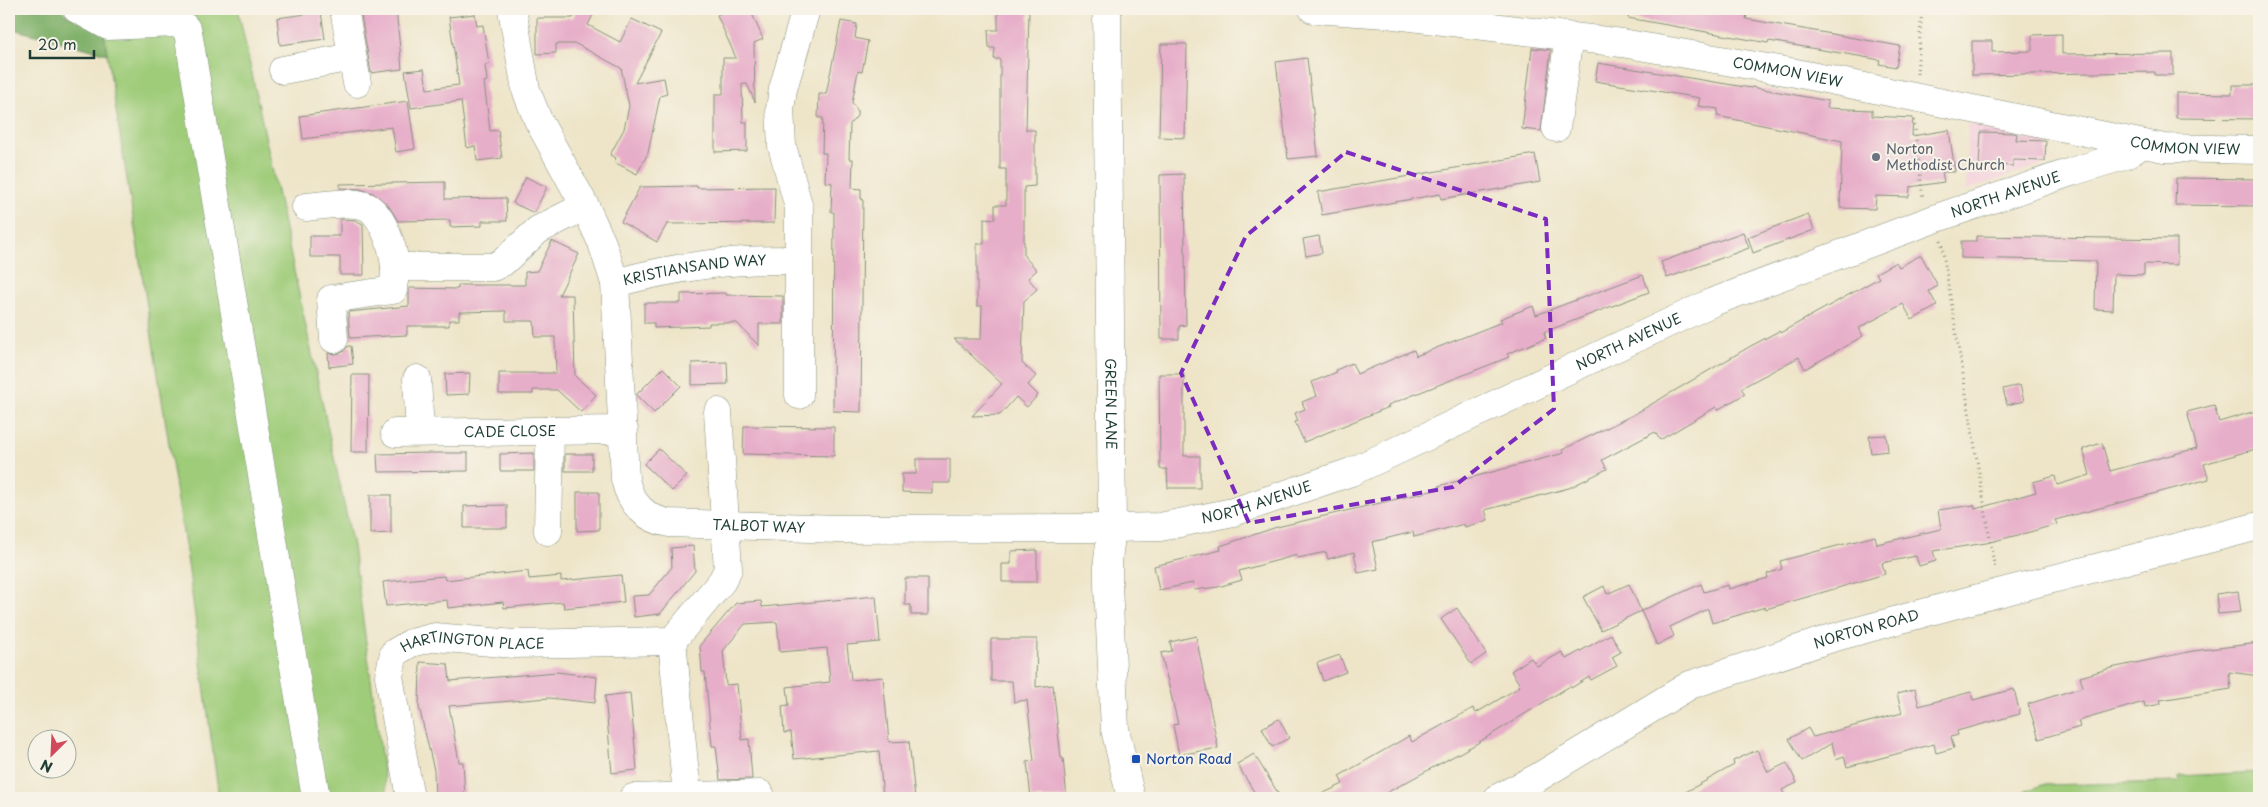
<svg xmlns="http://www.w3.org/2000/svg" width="2268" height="807" font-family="'Playpen Sans',sans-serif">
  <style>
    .built { fill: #f4cfdc }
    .green { fill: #9fcc79; stroke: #5f8456 }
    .forest { fill: #7fb069; stroke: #4f764e }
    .building { fill: #e7aec9 }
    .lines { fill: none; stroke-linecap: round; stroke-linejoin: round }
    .minor-casing { stroke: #86917e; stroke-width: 29 }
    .path { stroke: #86917e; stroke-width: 3; stroke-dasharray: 1 4; stroke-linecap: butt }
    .minor { stroke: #fff; stroke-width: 28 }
    .marked { fill: none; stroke: #7b2cbf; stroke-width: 4; stroke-dasharray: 10 6; stroke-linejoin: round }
    .worship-dot { fill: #6b7280; stroke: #f7f3e8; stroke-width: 2 }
    .transit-dot { fill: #1a4fb4; stroke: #f7f3e8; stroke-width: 2 }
    .labels { text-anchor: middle; stroke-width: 4; stroke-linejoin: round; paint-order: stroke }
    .street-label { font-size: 14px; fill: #1f3d34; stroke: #f7f3e8 }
    .worship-label { font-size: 14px; fill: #5b616d; stroke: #f7f3e8; text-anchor: start }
    .transit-label { font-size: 14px; fill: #164399; stroke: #f7f3e8; text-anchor: start }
  </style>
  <rect width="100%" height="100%" fill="#f7f3e8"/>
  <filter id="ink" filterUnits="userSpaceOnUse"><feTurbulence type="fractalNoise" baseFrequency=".02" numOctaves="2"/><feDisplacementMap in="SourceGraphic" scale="10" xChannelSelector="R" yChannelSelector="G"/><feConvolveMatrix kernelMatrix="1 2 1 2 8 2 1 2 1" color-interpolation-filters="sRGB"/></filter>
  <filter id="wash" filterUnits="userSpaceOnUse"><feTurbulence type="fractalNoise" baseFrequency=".0096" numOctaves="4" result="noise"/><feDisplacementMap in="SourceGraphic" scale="20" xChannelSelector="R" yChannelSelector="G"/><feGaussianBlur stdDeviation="1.12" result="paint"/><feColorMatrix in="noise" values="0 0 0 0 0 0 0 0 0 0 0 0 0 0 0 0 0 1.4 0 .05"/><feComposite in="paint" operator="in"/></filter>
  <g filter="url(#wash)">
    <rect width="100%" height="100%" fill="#eee5c9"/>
    <path class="built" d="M1968 124 2048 140 2047 163 1966 190Z"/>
    <g class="green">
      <path d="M100 9H238L353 546 387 798H219L188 564Z"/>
      <path d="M2259 772V798H2009L2041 785 2180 782 2179 776Z"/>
    </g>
    <path class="forest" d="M9 9H62L66 14 104 31 107 54 9 28Z"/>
    <g id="blocks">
      <g class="building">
        <path d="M360 9H396L402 69 371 73Z"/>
        <path d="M577 9H596L588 25 620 42 632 19 661 33 635 83 664 78 667 94 660 96 648 153 637 174 614 162 616 158 610 155 624 129 629 106 621 68 576 44H556V53L537 54V18H573Z"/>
        <path d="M730 9H750L763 39 754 43 755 102 747 84H742L743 122H747V151L715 152V94H723V58H736L717 15Z"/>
        <path d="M1629 9H1698L1730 14 1731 11 1747 14 1746 19 1900 46 1896 67 1879 64 1880 60 1858 56 1769 41 1768 43 1628 18Z"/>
        <path d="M998 10H1029L1026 130H1035V186L1024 187V256L1037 270 1028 278 1037 289 1024 301 1022 363 1036 376 1028 385 1038 395 1027 407 1016 397 1000 415 972 416 1002 384 954 339H981L982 306H977V244H984V218L995 219V205H1006V169H1000V59H994L995 48H989L988 30H998Z"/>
        <path d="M321 12 325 39 280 45 277 18Z"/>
        <path d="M475 14 477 26 483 25 489 64 485 65 487 81 484 82 490 131 498 130 502 158 477 161 475 146 467 148 461 101 411 108 405 71 424 69 427 89 459 85 449 17Z"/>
        <path d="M841 21 857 24 855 38 868 41 862 72 858 71 852 103 857 110V116L850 124 849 159H853L852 188 861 189V199H863L861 412 833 411 834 212H831L832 183 825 182 826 153H822L823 118H818L819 94H826Z"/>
        <path d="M2062 34V54L2173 53V75H2155V72L1972 75V41H1992V52L2032 51V35Z"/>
        <path d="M1161 44H1187L1185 138 1159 137Z"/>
        <path d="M1532 48 1551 50 1541 131 1522 129Z"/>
        <path d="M1307 58 1318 156 1288 159 1276 62Z"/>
        <path d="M1598 63 1751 88 1752 87 1828 101 1827 108 1872 110V116L1913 118 1912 136 1949 130 1955 172H1942L1944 182 1910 187 1909 197 1876 196 1875 209 1840 208 1842 141 1717 116 1718 109 1698 106 1700 98 1595 81Z"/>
        <path d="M2232 85H2259V119L2176 118V93L2232 94Z"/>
        <path d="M408 101 415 149 396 152 392 127 303 139 300 116Z"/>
        <path d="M1981 132 2014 133 2017 134 2016 140 2046 141 2045 161 2013 160V166L1979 165Z"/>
        <path d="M1535 154 1540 182 1441 199 1440 194 1322 215 1318 192Z"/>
        <path d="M1184 174 1186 325 1179 326V339H1161L1160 175Z"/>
        <path d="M526 177 547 187 534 213 513 203Z"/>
        <path d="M2176 178 2259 179V206L2175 205Z"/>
        <path d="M445 182V199L506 198 507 221H482V226L450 227V220L398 221 388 205 373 193 360 189 340 188V184Z"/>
        <path d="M697 186V188L775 187 774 223 667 224 657 242 621 222 640 187Z"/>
        <path d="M1808 214 1814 230 1753 253 1748 237Z"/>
        <path d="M340 219 355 220 363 224 364 275H340V257H310V236H340Z"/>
        <path d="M1743 232 1749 248 1667 278 1661 262Z"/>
        <path d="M1319 236 1322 253 1306 256 1303 239Z"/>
        <path d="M1976 236 2177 239V265L2144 264V275L2114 274 2113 310 2095 309 2096 261 1961 258V241H1976Z"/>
        <path d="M552 241 579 254 559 295H573L575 376 596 395 581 412 557 390H533V394H499V373H556L555 337H535L534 321H506V311L459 312V320H449V326H407V335L350 338 348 312 409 306V288L458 289V285H525V272L537 271Z"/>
        <path d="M1921 255 1938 286 1929 291 1937 306 1912 320 1903 304 1859 328 1863 336 1828 356 1805 369 1799 357 1741 388 1745 394 1717 410 1716 407 1660 440 1655 432 1602 460 1607 469 1569 488 1485 510 1488 520 1465 527 1464 524 1414 537 1413 532 1372 542 1378 569 1358 573 1354 552 1328 559 1326 552 1298 558 1297 555 1239 571 1242 580 1218 587 1194 590 1193 583 1159 590 1154 566 1221 550 1220 546 1277 527 1440 489 1439 486 1564 453 1562 450 1633 415 1749 347 1779 331 1780 333 1879 278 1876 273 1896 262 1899 267Z"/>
        <path d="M1643 275 1649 292 1544 332 1546 338 1507 354 1509 357 1388 405 1389 407 1304 442 1295 422 1298 421 1295 413 1305 409 1302 402 1317 396 1312 382 1337 372 1336 370 1352 363 1357 374 1414 350 1416 356 1502 322 1500 319 1533 306 1536 315Z"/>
        <path d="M726 293V295L783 296V324H759V346L737 323H709V326L654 328V323H644V303H681V294Z"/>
        <path d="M348 346H351L353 364 329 367 328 353 336 354 343 352Z"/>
        <path d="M727 362 728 384 692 385V363Z"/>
        <path d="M663 368 681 386 654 413 636 395Z"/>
        <path d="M470 373 469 394 446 395 445 374Z"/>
        <path d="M1159 374H1184V456H1200V488H1168L1167 469H1160Z"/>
        <path d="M352 375H369L368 452H351Z"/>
        <path d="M2020 385 2024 401 2007 405 2003 389Z"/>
        <path d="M2214 405 2219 422 2259 410V448L2204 464 2209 479 2055 520 2057 524 2030 532 1986 543 1933 551 1936 561 1919 566 1916 556 1882 563 1885 574 1766 609 1765 607 1712 623 1708 609 1670 627 1674 636 1657 645 1641 611 1701 584 1704 592 1728 585 1729 589 1768 578 1767 574 1782 569 1780 561 1875 536 1877 544 1941 529 1938 510 1974 505 1975 509 2036 492 2033 482 2055 476 2057 485 2090 475 2083 449 2092 446 2102 443 2110 471 2197 448 2187 412Z"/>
        <path d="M744 426 834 427V456L743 454Z"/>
        <path d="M1886 435 1888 451 1871 453 1869 436Z"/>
        <path d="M659 449 687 476 672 491 644 464Z"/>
        <path d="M432 453H468V471L378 472 377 454Z"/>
        <path d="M534 453V471H500V454Z"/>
        <rect x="565" y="454" width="27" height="17"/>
        <path d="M916 459H950V483H932V493L902 492V474H916Z"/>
        <path d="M577 492H599V530L577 531Z"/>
        <path d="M370 495H391V533L370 534Z"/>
        <path d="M507 505V528H464V506Z"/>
        <path d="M693 546 695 571 660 614 634 617 632 596 649 595 672 567 671 548Z"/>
        <path d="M1037 550V582H1002V564H1011V551Z"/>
        <path d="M528 571 529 579 561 576V581L621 575 624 602 564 608 563 602 504 608 503 602 448 608 447 600 386 606 383 582 444 576 445 580Z"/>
        <path d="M905 578H928V615H911V605H905Z"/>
        <path d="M1629 584 1641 611 1601 630 1583 597 1604 586 1607 594Z"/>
        <path d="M2238 591 2241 612 2218 614 2216 594Z"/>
        <path d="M876 596 880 642 847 645 851 680 883 677 889 742 909 741 915 798H883L879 751 794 759 791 732 784 733 782 706 789 705 787 687 830 682 827 648 780 652 777 622 745 624 723 651 726 685 737 684 742 740 749 739 752 779 720 780 716 746H712L705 672H702L700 645 736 603 761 601 762 607Z"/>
        <path d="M1457 608 1486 654 1471 664 1441 619Z"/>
        <path d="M1611 634 1621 652 1612 657 1617 666 1591 680 1589 677 1571 688 1570 686 1476 744 1377 798H1313L1343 784 1339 776 1409 736 1412 742 1473 708 1476 713 1516 689 1520 685 1511 671 1531 658 1537 666 1562 652 1566 659Z"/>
        <path d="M1196 636 1218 748 1179 755 1173 725 1178 724 1161 653 1172 651 1170 642Z"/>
        <path d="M991 639H1037L1036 687 1053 685 1061 758H1063L1067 798H1031L1027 762 1034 761 1027 700 1014 702 1012 681H991Z"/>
        <path d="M2259 643V676L2229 672 2231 689 2160 700 2161 704 2145 707 2144 702 2078 721 2080 727 2039 739 2028 704 2083 687 2080 677 2111 668 2193 651Z"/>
        <path d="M1340 655 1346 672 1323 681 1317 663Z"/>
        <path d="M420 662 448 664 450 681 557 672 597 677 595 703 549 698 449 706 459 762H463L465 798H435L434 770 419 707Z"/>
        <path d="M1915 689 1919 706 1971 692 1973 700 2014 689 2020 714 1957 731 1958 735 1951 737 1954 748 1936 753 1934 744 1847 767 1844 756 1836 759 1832 743 1802 761 1789 739 1808 728 1813 737 1902 713 1897 694Z"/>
        <path d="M630 693 637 770 612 773 605 696Z"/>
        <path d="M1279 719 1289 738 1272 747 1262 728Z"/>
        <path d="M1757 750 1768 772 1787 763 1797 783 1782 790 1786 798H1675L1734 765 1733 761Z"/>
        <path d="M1254 754 1281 798H1258L1237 764Z"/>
      </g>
    </g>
  </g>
  <g filter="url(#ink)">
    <use href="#blocks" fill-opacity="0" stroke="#86917e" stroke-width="1"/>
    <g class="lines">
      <g class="minor-casing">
        <g id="minor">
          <path d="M77 9 108 26 175 23 185 27 188 32 316 798"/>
          <path d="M344 9 357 83"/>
          <path id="s1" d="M512 9 526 90 538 120 585 206 602 243 615 283 625 479C630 503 645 519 669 523L837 529 1112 528 1160 527 1233 512 1351 472 1713 302 1934 219 2071 172 2126 155 2143 144"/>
          <path id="s2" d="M1107 9 1112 528 1108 560V585L1115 729 1131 798"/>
          <path id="s3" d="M1313 9 1387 14 1622 43 1796 73 2164 148 2259 150"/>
          <path d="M283 70 352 57"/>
          <path d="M1556 128 1569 37"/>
          <path d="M306 207C323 206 348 200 365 206 382 212 394 249 395 267 396 274 393 283 393 290L331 299 334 339"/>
          <path d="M395 267H493L503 262 538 230 585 206"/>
          <path id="s4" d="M615 283C678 266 733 259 798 260"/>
          <path d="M417 379 420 432"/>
          <path d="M799 395V208L782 146 780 109 783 89 806 9"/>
          <path id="s5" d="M395 433 624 430"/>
          <path d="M548 531 550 430"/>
          <path d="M672 641 722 581 728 569 718 412"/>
          <path id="s6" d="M410 798 389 676 394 653 411 643 435 637 514 644 672 641 687 795"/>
          <path d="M633 798 760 794 761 798"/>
          <path id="s7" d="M1498 798 1537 778 1690 685 1832 638 1975 599 2259 526"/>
        </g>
      </g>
      <g class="path">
        <path d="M1917 74 1922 9"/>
        <path d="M1914 120 1923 199"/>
        <path d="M1941 240 1995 570"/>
      </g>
      <use href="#minor" class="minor"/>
    </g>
  </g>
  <path class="marked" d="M1346 152 1546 219 1554 409 1453 487 1249 523 1181 373 1246 236Z"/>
  <circle class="worship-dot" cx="1876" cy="157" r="5"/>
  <rect class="transit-dot" x="1131" y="754" width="10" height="10" rx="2.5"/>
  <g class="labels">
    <g class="street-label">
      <text dy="5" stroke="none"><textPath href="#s3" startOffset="479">COMMON VIEW</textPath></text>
      <text dy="5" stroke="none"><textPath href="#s3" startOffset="884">COMMON VIEW</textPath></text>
      <text dy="5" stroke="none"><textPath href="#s1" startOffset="1960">NORTH AVENUE</textPath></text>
      <text dy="5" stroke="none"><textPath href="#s4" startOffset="81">KRISTIANSAND WAY</textPath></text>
      <text dy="5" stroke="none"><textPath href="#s1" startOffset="1555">NORTH AVENUE</textPath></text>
      <text dy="5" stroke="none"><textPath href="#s2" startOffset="395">GREEN LANE</textPath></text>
      <text dy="5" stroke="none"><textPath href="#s5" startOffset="115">CADE CLOSE</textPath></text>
      <text dy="5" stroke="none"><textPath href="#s1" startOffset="1149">NORTH AVENUE</textPath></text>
      <text dy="5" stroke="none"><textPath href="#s1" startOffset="648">TALBOT WAY</textPath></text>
      <text dy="5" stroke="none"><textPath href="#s7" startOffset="408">NORTON ROAD</textPath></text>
      <text dy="5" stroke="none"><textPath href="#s6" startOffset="229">HARTINGTON PLACE</textPath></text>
    </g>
    <g class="worship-label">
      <text x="1886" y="154">Norton<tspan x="1886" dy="16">Methodist Church</tspan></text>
    </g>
    <g class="transit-label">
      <text x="1146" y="764">Norton Road</text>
    </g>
  </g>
  <rect width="2268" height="807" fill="none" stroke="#f7f3e8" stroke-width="30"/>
  <g transform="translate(52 754) rotate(204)"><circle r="24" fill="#f7f3e8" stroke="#a1aaa0"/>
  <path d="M0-4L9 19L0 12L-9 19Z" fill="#d1495b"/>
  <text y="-8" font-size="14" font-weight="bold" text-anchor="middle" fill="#1f3d34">N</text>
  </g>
  <path d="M30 50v8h64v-8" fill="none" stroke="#1f3d34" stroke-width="2.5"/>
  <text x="38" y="50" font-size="15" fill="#1f3d34" stroke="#f7f3e8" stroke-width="4" paint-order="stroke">20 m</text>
</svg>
